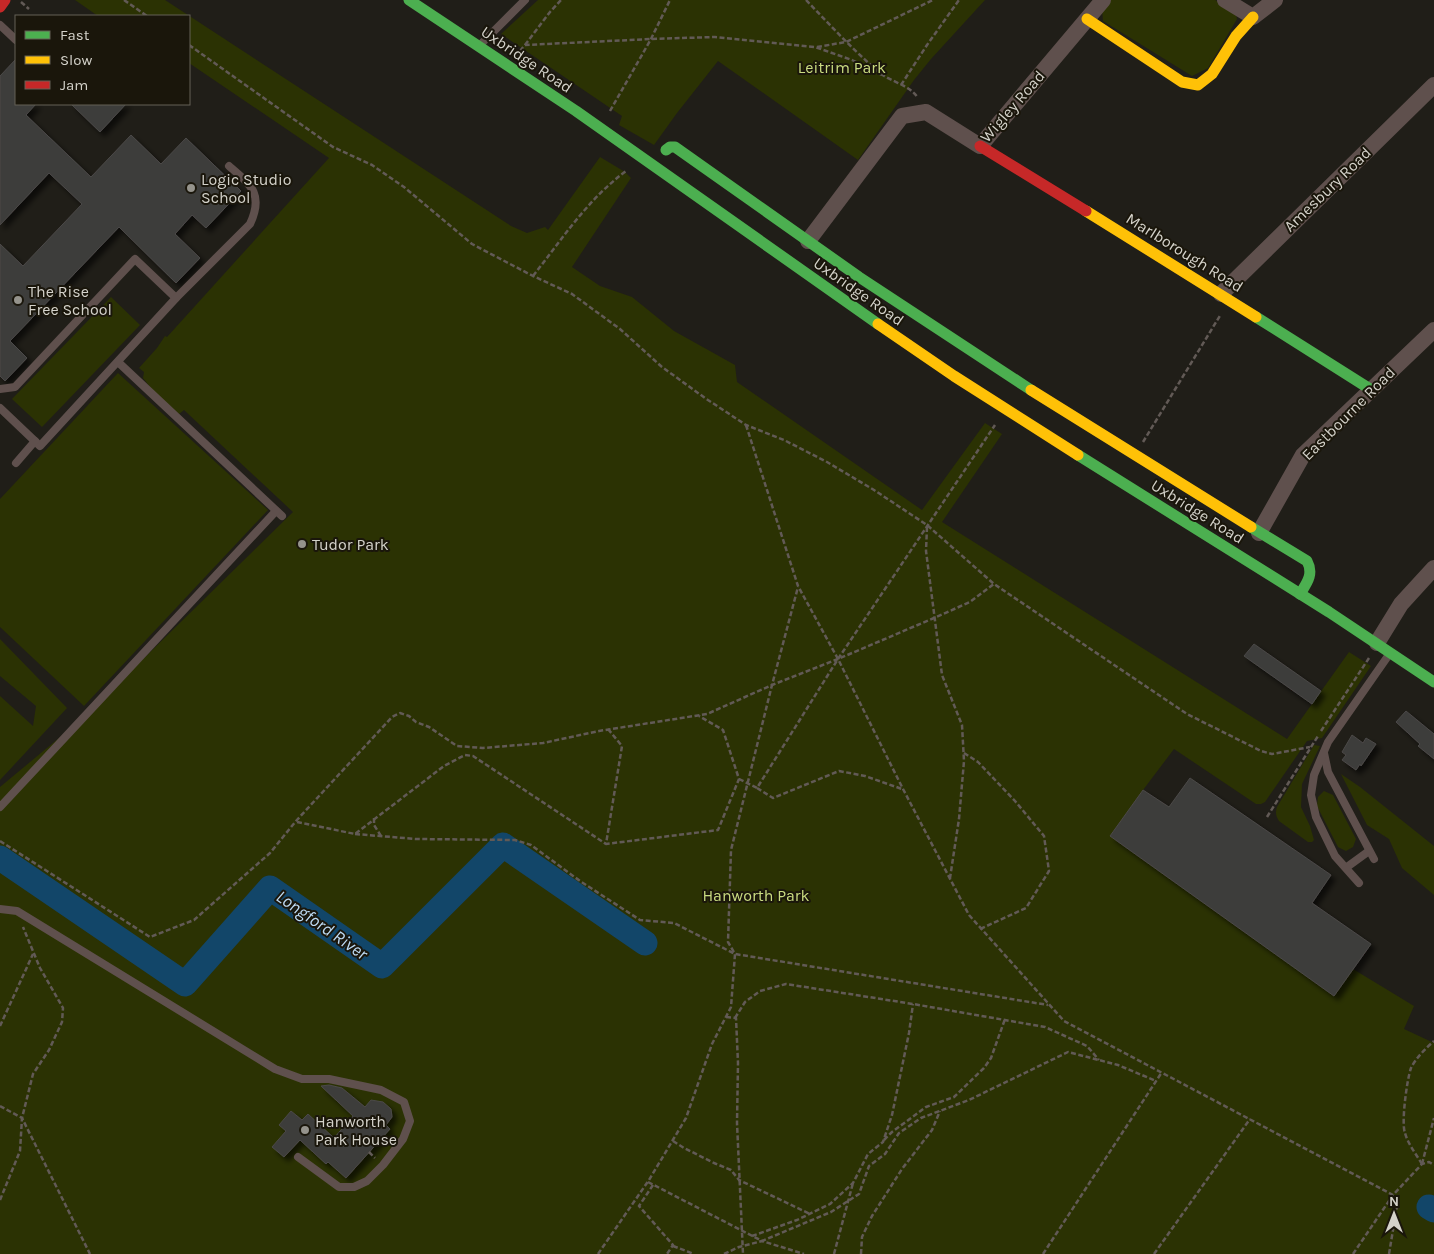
<svg xmlns="http://www.w3.org/2000/svg" width="1434" height="1254" font-family="Karla,sans-serif">
  <style>
    .green { fill: #2b3203 }
    .lines { fill: none; stroke-linecap: round; stroke-linejoin: round }
    .river { stroke: #124669; stroke-width: 25 }
    .building { fill: #3e3d3b; stroke: #4b4948; filter: url(#shadow) }
    .path { stroke: #625a56; stroke-width: 2.5; stroke-dasharray: 5 2.5; stroke-linecap: butt }
    .lane { stroke: #5f504d; stroke-width: 8 }
    .street { stroke: #5f504d; stroke-width: 16 }
    .fast { stroke: #4caf50; stroke-width: 11 }
    .slow { stroke: #ffc107; stroke-width: 11 }
    .jam { stroke: #c62828; stroke-width: 11 }
    .poi-dot { fill: #95938c; stroke: #1a160b; stroke-width: 2 }
    .labels { text-anchor: middle; stroke-width: 4; stroke-linejoin: round; paint-order: stroke }
    .street-label { font-size: 16px; fill: #d4d2ca; stroke: #1a160b }
    .park-label { font-size: 16px; fill: #cadc81; stroke: #1a160b }
    .poi-label { font-size: 16px; fill: #d4d2ca; stroke: #1a160b; text-anchor: start }
    .water-label { font-size: 18px; font-style: italic; fill: #bddaf3; stroke: #1a160b }
  </style>
  <defs>
    <filter id="shadow"><feDropShadow dx="4.5" dy="4.5" stdDeviation="2.5" flood-color="#0009"/></filter>
  </defs>
  <rect width="100%" height="100%" fill="#201e18"/>
  <g class="green">
    <path d="M75 0H165L511 226 527 233 545 227 548 230 600 157 625 172 631 178 572 267 600 286 632 297 674 331 735 365 737 382 922 510 985 423 1002 434 942 522 1287 739 1349 652 1371 666 1322 738 1307 741 1265 802 1261 804H1256L1174 749 1143 790 1110 836 1334 996 1353 969 1414 1006 1404 1029 1434 1043V1254H0V787L83 718 293 512 184 410 179 414 155 393 143 378 144 372 139 368 157 348 165 336 167 337 329 158 189 63V16H98Z"/>
    <path d="M538 0H985L931 59 914 80 858 160 718 61 677 113 654 145 619 125 622 116 501 34Z"/>
    <path d="M1110 0H1215L1235 11 1237 19 1208 68 1192 76 1103 21 1102 9Z"/>
    <path d="M111 297 140 325 42 427 12 399Z"/>
    <path d="M118 373 268 510 84 706 0 627V499Z"/>
    <path d="M0 639 67 708 0 780V696L33 726 36 706 0 676Z"/>
    <path d="M1314 745 1320 746 1302 784 1301 807 1310 826 1314 840 1312 842H1308L1279 821C1276 816 1275 813 1277 807Z"/>
    <path d="M1341 774 1360 787 1434 846V895L1402 868 1389 839 1367 825Z"/>
    <path d="M1324 791 1333 795 1356 839 1353 847 1346 851 1338 847 1317 806 1318 797Z"/>
  </g>
  <g class="lines">
    <g class="river">
      <path d="M0 858 185 984 270 888 382 966 503 845 645 943"/>
      <path d="M1429 1207 1434 1210"/>
    </g>
  </g>
  <g class="building">
    <path d="M16 59V104H36L26 115 91 177 131 135 161 164 186 138 241 191 206 228 192 215 175 234 200 258 176 283 119 227 10 341 27 358 5 381 0 376V244L23 266 82 204 49 173 0 225V76Z"/>
    <path d="M71 104H126L100 132Z"/>
    <path d="M1254 644 1321 691 1312 704 1244 656Z"/>
    <path d="M1406 711 1434 734V759L1418 746 1420 744 1396 722Z"/>
    <path d="M1352 735 1363 743 1366 738 1376 744 1361 766 1360 764 1356 770 1342 760 1346 755 1342 752Z"/>
    <path d="M1190 778 1331 875 1312 903 1371 944 1334 996 1110 836 1143 790 1169 807Z"/>
    <path d="M329 1085 342 1088 365 1107 371 1100 383 1102 391 1109 392 1117 386 1125 390 1129 346 1178 328 1162 326 1164 300 1140 284 1157 272 1147 286 1131 279 1125 291 1111 302 1120 308 1114 334 1138 353 1116 321 1086Z"/>
  </g>
  <g class="lines">
    <g class="path">
      <path d="M124 0 147 16"/>
      <path d="M806 0C830 25 853 50 880 73 891 82 910 85 918 98"/>
      <path d="M21 2 29 9"/>
      <path d="M189 45 333 147 372 165 404 187 472 244 533 276 572 294 620 329 662 367 705 398 746 425 784 440 827 462 874 490 927 525 994 584"/>
      <path d="M525 45 550 12 561 0"/>
      <path d="M817 47 846 42 933 0"/>
      <path d="M520 51 525 45 651 39 715 37 815 47 852 60 882 75"/>
      <path d="M901 85 927 45 959 0"/>
      <path d="M610 111 651 39 670 0"/>
      <path d="M533 276C562 239 588 199 626 171"/>
      <path d="M746 425 798 586 838 659 903 789 969 915 1064 1021 1393 1195 1422 1164 1429 1162 1434 1165"/>
      <path d="M1143 442 1221 314"/>
      <path d="M927 527 926 551 942 675 962 725 964 761 959 819 950 878"/>
      <path d="M608 729 622 746 606 844 718 830 739 779 723 730 699 716"/>
      <path d="M1321 731 1369 658"/>
      <path d="M964 753 978 762 1015 801 1044 836 1049 871 1026 908 980 929"/>
      <path d="M739 779 757 788 838 659 995 425"/>
      <path d="M757 788 773 798 839 771 865 776 902 789"/>
      <path d="M1267 817 1318 736"/>
      <path d="M374 818V825L381 836"/>
      <path d="M297 822 355 834 444 766 465 755 473 756 606 844"/>
      <path d="M355 834 416 839 515 840 531 845 580 881 640 920 674 923 735 954 1048 1005"/>
      <path d="M0 841 150 937 194 920 270 853 296 821 392 717 400 713 409 716 416 722 429 727 457 746 483 748 543 743 599 731 707 714 772 685 838 659 934 618 970 602 994 584 1187 714 1261 751 1272 754 1310 747"/>
      <path d="M726 1017 736 1018 738 1063 737 1123 743 1254"/>
      <path d="M735 1018 745 1002 760 991 786 984 913 1004 1045 1027 1087 1046 1099 1060"/>
      <path d="M0 1026 33 954"/>
      <path d="M0 1106 22 1118 90 1254"/>
      <path d="M884 1140 892 1132 926 1107 954 1097 984 1068 991 1058 1005 1019"/>
      <path d="M673 1141 684 1148 714 1163 731 1170 739 1180 810 1214"/>
      <path d="M369 1152 375 1158"/>
      <path d="M1422 1164C1416 1154 1408 1144 1405 1133 1401 1123 1407 1079 1411 1068 1415 1059 1427 1047 1434 1041"/>
      <path d="M1422 1164 1434 1118"/>
      <path d="M648 1182 762 1241 831 1212 859 1194 869 1166 885 1154 899 1133 921 1118 969 1100 1068 1052 1118 1065 1156 1081"/>
      <path d="M653 1185 639 1206 673 1245 667 1254"/>
      <path d="M0 1200 20 1151 22 1118 33 1074 49 1050 62 1022 63 1008 40 968 23 927"/>
      <path d="M752 1236 797 1220 830 1204 853 1183 868 1154 883 1142 892 1115 909 1033 913 1004"/>
      <path d="M673 1246 694 1254"/>
      <path d="M598 1254 649 1180 686 1118 712 1044 731 1007 735 954 728 942 731 850 772 685 798 587"/>
      <path d="M724 1254 739 1247 762 1241 804 1254"/>
      <path d="M834 1254 853 1183"/>
      <path d="M861 1254 862 1237 872 1216 902 1169 932 1130 940 1111"/>
      <path d="M1043 1254 1162 1072"/>
      <path d="M1154 1254 1250 1119"/>
      <path d="M1353 1254 1393 1195"/>
      <path d="M1389 1254 1397 1206 1393 1195"/>
    </g>
    <g class="lane">
      <path d="M0 25 16 40"/>
      <path d="M482 43 525 0"/>
      <path d="M118 362 282 516"/>
      <path d="M0 389 15 387 135 259 176 298"/>
      <path d="M0 408 40 446 176 298 250 224C264 194 251 185 229 166"/>
      <path d="M16 463 35 441"/>
      <path d="M1324 753 1328 772 1374 859"/>
      <path d="M0 807 276 511"/>
      <path d="M1347 867 1369 851"/>
      <path d="M1359 883 1335 856 1316 817 1311 795 1314 775 1328 742 1388 656"/>
      <path d="M0 909 17 911 275 1069 302 1079H329L381 1090 404 1102 410 1121 403 1139 383 1165 367 1181 354 1187H339L298 1157"/>
    </g>
    <g class="street">
      <path d="M1225 0 1253 17 1275 0"/>
      <path d="M808 241 902 116 926 112 980 146 1103 0"/>
      <path d="M1221 294 1434 85"/>
      <path d="M1259 533 1303 455 1434 330"/>
      <path d="M1377 643 1401 604 1434 568"/>
    </g>
    <g class="fast">
      <path d="M409 0 576 111 878 324"/>
      <path d="M666 150 670 147H675L859 277 1031 390"/>
      <path d="M1256 317 1370 389"/>
      <path d="M1078 455 1329 612 1434 682"/>
      <path d="M1251 527 1307 561C1314 574 1307 583 1300 594"/>
    </g>
    <g class="slow">
      <path d="M1087 19 1182 82 1198 85 1212 74 1236 36 1253 17"/>
      <path d="M1086 211 1256 317"/>
      <path d="M878 324 954 376 1078 455"/>
      <path d="M1031 390 1251 527"/>
    </g>
    <g class="jam">
      <path d="M0 7 5 0"/>
      <path d="M980 146 1086 211"/>
    </g>
  </g>
  <g class="poi-dot">
    <circle cx="191" cy="188" r="5"/>
    <circle cx="18" cy="300" r="5"/>
    <circle cx="302" cy="544" r="5"/>
    <circle cx="305" cy="1130" r="5"/>
  </g>
  <g class="labels">
    <g class="street-label">
      <text transform="translate(527 59) rotate(34)" y="6">Uxbridge Road</text>
      <text transform="translate(1012 106) rotate(-49)" y="6">Wigley Road</text>
      <text transform="translate(1327 189) rotate(-44)" y="6">Amesbury Road</text>
      <text transform="translate(1185 252) rotate(32)" y="6">Marlborough Road</text>
      <text transform="translate(859 291) rotate(35)" y="6">Uxbridge Road</text>
      <text transform="translate(1348 413) rotate(-45)" y="6">Eastbourne Road</text>
      <text transform="translate(1198 511) rotate(32)" y="6">Uxbridge Road</text>
    </g>
    <g class="park-label">
      <text x="842" y="73">Leitrim Park</text>
      <text x="756" y="901">Hanworth Park</text>
    </g>
    <g class="poi-label">
      <text x="201" y="185">Logic Studio<tspan x="201" dy="18">School</tspan></text>
      <text x="28" y="297">The Rise<tspan x="28" dy="18">Free School</tspan></text>
      <text x="312" y="550">Tudor Park</text>
      <text x="315" y="1127">Hanworth<tspan x="315" dy="18">Park House</tspan></text>
    </g>
    <g class="water-label">
      <text transform="translate(322 925) rotate(35)" y="6">Longford River</text>
    </g>
  </g>
  <rect x="15" y="15" width="175" height="90" fill="#1a160b" stroke="#646157"/>
  <rect x="25" y="31" width="25" height="8" fill="#4caf50" stroke="#646157"/>
  <text x="60" y="40" font-size="15" fill="#d4d2ca">Fast</text>
  <rect x="25" y="56" width="25" height="8" fill="#ffc107" stroke="#646157"/>
  <text x="60" y="65" font-size="15" fill="#d4d2ca">Slow</text>
  <rect x="25" y="81" width="25" height="8" fill="#c62828" stroke="#646157"/>
  <text x="60" y="90" font-size="15" fill="#d4d2ca">Jam</text>
  <g transform="translate(1394 1214)" stroke="#1a160b" stroke-width="4" paint-order="stroke">
  <path d="M0-4L9 19L0 12L-9 19Z" fill="#d4d2ca"/>
  <text y="-8" font-size="14" font-weight="bold" text-anchor="middle" fill="#d4d2ca">N</text>
  </g>
</svg>
